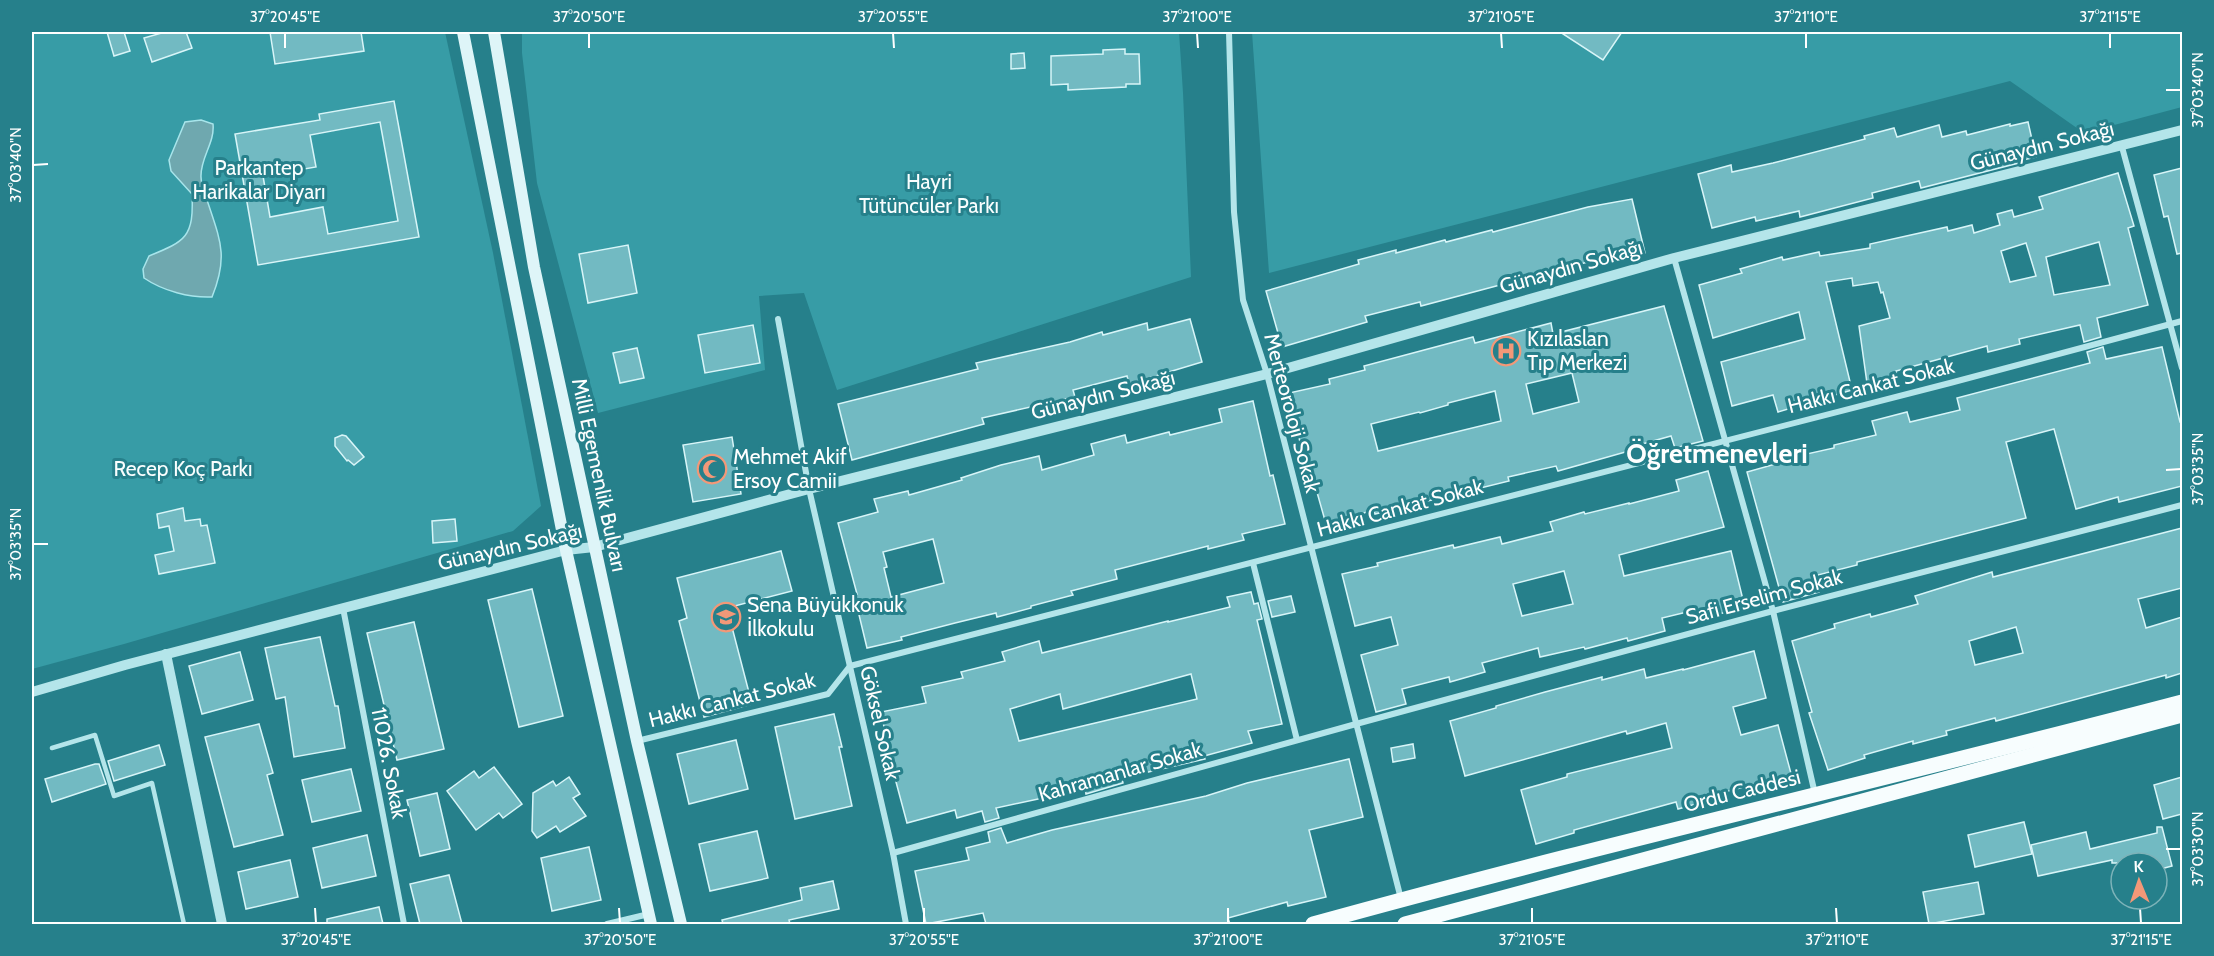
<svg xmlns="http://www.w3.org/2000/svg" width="2214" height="956" font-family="Cabin,sans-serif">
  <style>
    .green { fill: #379ca6 }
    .water { fill: #6fa8af; stroke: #a8e5eb; stroke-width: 1.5 }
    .building { fill: #72bac2; stroke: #d8f5f8; stroke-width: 1.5; fill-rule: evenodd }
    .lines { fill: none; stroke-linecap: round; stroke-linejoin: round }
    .service { stroke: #b4e5ea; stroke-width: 4.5 }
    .minor { stroke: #b4e5ea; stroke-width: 6 }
    .tertiary { stroke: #b4e5ea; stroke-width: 10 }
    .secondary { stroke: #def5f8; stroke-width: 12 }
    .primary { stroke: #f7fdfe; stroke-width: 15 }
    .ticks { fill: none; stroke: #fff; stroke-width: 2 }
    .labels { text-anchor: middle; stroke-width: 6; stroke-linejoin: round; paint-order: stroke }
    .street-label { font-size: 21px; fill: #fff; stroke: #26808b }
    .park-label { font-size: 21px; fill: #f9fefe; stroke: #26808b }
    .poi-label { font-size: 21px; fill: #fff; stroke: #26808b; text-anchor: start }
    .district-label { font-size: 27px; font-weight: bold; fill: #fff; stroke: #26808b }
    .neatline { fill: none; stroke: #fff; stroke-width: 2 }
    .ticks-label { font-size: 15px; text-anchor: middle; fill: #fff }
  </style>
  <rect width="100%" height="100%" fill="#26808b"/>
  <g class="green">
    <path d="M32 32H445L493 253 541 506 513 531 124 644 32 669Z"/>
    <path d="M522 32H1179L1183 93 1191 277 837 390 804 293 759 296 765 370 598 413 537 183 522 53Z"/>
    <path d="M1252 32H2182V107L2084 133 2010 81 1269 273Z"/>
  </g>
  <path class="water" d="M201 120 213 124C215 143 200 158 201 177 201 186 205 195 208 203 221 242 228 257 212 297 190 298 163 291 144 278L143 269 149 256C186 241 194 237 192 194L171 171 169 160 185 122Z"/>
  <g class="building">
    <path d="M107 32H124L130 51 114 56Z"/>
    <path d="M165 32H186L192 48 152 62 144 38Z"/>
    <path d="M270 32H361L364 51 275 64Z"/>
    <path d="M1560 32H1622L1603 60Z"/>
    <path d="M1125 49V54H1139L1140 84H1126V87L1068 90V84L1051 85V56L1103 54V50Z"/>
    <path d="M1024 53 1025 68 1011 69V54Z"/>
    <path d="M394 101 419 237 258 265 235 134 320 120 319 114ZM380 122 398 221 328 234 323 207 270 217 263 176 316 167 310 135Z"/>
    <path d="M2028 122 2036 157 2018 161 2019 163 1921 188 1919 181 1872 193 1873 198 1800 217 1799 211 1756 221 1755 217 1712 228 1698 174 1731 165 1732 172 1773 163 1865 139 1864 136 1894 128 1897 137 1939 125 1942 137 1966 131 1967 135 2010 124V126Z"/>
    <path d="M2182 168V253L2177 254 2168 216 2164 217 2154 175Z"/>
    <path d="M2118 173 2134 226 2128 228 2148 305 2097 318 2101 337 2084 342 2080 325 2019 339 2020 344 1988 352 1987 346 1896 371 1897 376 1867 383 1859 326 1890 318 1883 292 1881 293 1878 282 1853 286 1852 278 1826 282 1852 390 1778 412 1773 395 1732 406 1721 362 1805 339 1799 312 1713 338 1699 285 1742 273 1740 269 1782 257 1783 260 1819 252 1820 256 1870 248V244L1947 227 1948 231 1972 225 1974 233 2000 225 1997 214 2012 210 2014 217 2043 209 2039 197ZM2099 242 2110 285 2054 295 2046 257ZM2026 243 2036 276 2010 282 2001 251Z"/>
    <path d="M1632 199 1645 253 1609 262 1608 257 1552 271 1553 275 1515 284V281L1421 306 1420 302 1365 316 1367 322 1282 347 1266 291 1359 264 1358 260 1396 250V253L1445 240 1446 242 1492 230 1493 232 1588 207Z"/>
    <path d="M628 245 637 293 588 303 579 254Z"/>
    <path d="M1664 306 1703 441 1675 448 1671 436 1628 448 1629 451 1558 471 1556 466 1508 477 1509 481 1375 514 1374 510 1326 524 1305 450 1302 451 1289 393 1330 384 1329 379 1365 370 1364 366 1473 337 1475 343 1551 323 1553 334ZM1572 373 1579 402 1533 414 1526 384ZM1495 391 1501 421 1378 451 1371 424 1419 412 1420 413 1448 405V403Z"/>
    <path d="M1190 319 1202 362 1129 384 1127 376 1073 390 1075 397 982 418 984 424 852 460 838 404 978 369 976 363 1070 342 1102 332 1103 335 1147 323 1148 330Z"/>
    <path d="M753 325 760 363 705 373 698 335Z"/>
    <path d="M2103 347 2106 359 2162 347 2180 422H2182V486L2119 502 2118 497 2076 509 2054 429 2006 442 2026 518 1857 562V565L1814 576 1819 592 1783 602 1747 472 1793 459V457L1834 448V445L1876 435 1872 421 1907 412 1910 422 1960 410 1957 398 2090 363 2087 352Z"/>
    <path d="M637 348 644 378 620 383 613 353Z"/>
    <path d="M1253 401 1270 476 1273 475 1285 524 1242 534 1244 540 1208 549V546L1115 570 1117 579 1071 591 1073 595 1031 606V608L997 617 996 613 955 623 901 637 902 640 867 648 854 594H857L838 523 878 512 874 499 908 491 909 495 962 480 961 478 1001 465 1039 456 1042 470 1094 455 1091 444 1125 435 1127 443 1169 432 1170 435 1222 422 1219 409ZM933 539 944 583 891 597 884 568 887 567 883 552Z"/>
    <path d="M342 435 346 436 364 457 354 465 348 460 347 461 335 446V438Z"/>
    <path d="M732 437 741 494 693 502 683 445Z"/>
    <path d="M1708 471 1724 527 1619 555 1624 576 1731 551 1745 608 1714 615 1712 606 1662 618 1665 631 1628 641 1627 638 1585 649 1584 647 1540 657 1538 648 1482 663 1485 672 1450 682 1449 677 1402 689 1406 704 1376 712 1361 655 1398 645 1391 617 1355 626 1342 574 1378 566 1377 563 1453 545 1454 548 1500 537 1502 544 1553 531 1550 522 1584 512 1585 514 1629 503V504L1679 491 1676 480ZM1564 571 1573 604 1522 616 1513 584Z"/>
    <path d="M183 508 185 521 200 519 201 526 207 525 215 563 159 574 155 555 174 551 169 526 159 528 157 514Z"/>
    <path d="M455 519 457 541 433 543 432 521Z"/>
    <path d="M2182 528V588L2138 599 2146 628 2182 617V673L2166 678V675L1996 721 1995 718 1946 731 1947 735 1913 744V741L1864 755 1865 758 1828 770 1809 713 1812 712 1792 641 1835 628 1834 624 1870 614 1871 617 1918 604 1915 596 1992 572 1993 577ZM2016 627 2023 653 1975 665 1969 641Z"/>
    <path d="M781 551 792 591 727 608 752 704 704 717 679 621 687 618 677 578Z"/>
    <path d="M532 589 563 716 519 727 488 600Z"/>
    <path d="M1251 592 1254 604 1258 603 1262 619 1257 620 1282 724 1248 731 1252 743 1204 756 1205 759 1122 778 1123 783 1086 794 1085 789 996 808 999 818 985 822 982 811 957 818 955 810 907 823 892 767 881 712 926 703 922 687 963 678 961 672 1005 661 1002 652 1039 641 1042 653 1168 621V622L1230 607 1227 597ZM1191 674 1197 699 1019 741 1010 709 1060 694 1063 709Z"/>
    <path d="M1291 596 1295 612 1272 617 1268 601Z"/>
    <path d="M414 622 444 749 397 760 367 633Z"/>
    <path d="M320 637 335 706H338L345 748 294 757 285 697 276 699 265 648Z"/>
    <path d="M1754 651 1766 698 1733 707 1741 735 1778 725 1793 781 1765 789 1763 782 1717 794 1718 798 1678 809 1676 802 1574 830V833L1536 844 1521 790 1567 777V774L1672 748 1666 723 1627 734 1626 731 1465 776 1450 721 1496 708V706L1545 692 1602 677V680L1644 669 1646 678 1683 669V670Z"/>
    <path d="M240 652 253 700 202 714 189 666Z"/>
    <path d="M834 714 842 747H839L852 806 795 819 775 727Z"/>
    <path d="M259 724 273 773 267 775 283 835 234 847 205 737Z"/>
    <path d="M736 740 748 789 689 804 677 754Z"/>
    <path d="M1413 744 1415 758 1393 762 1391 748Z"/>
    <path d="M159 745 165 765 114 781 108 761Z"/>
    <path d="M1349 759 1363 817 1309 830 1326 897 1288 906 1287 902 1228 918 1230 924H986L983 913 926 924 915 871 969 860 966 848 990 842 988 832 1001 828 1007 843 1052 830 1206 796 1247 783Z"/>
    <path d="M95 764H99L106 784 52 802 45 779Z"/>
    <path d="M494 767 522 804 503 818 499 813 476 830 447 791 474 771 479 778Z"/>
    <path d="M351 769 361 811 312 822 302 780Z"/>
    <path d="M569 777 580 794 573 798 586 816 560 832 556 826 537 838 532 831 533 793 553 781 556 786Z"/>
    <path d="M2182 777V814L2163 819 2154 785Z"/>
    <path d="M437 793 450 849 420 856 407 800Z"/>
    <path d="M2024 822 2032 854 1975 867 1968 835Z"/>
    <path d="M2157 827H2162L2172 866 2157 870V863H2112V860L2038 876 2031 845 2086 832 2090 849 2157 833Z"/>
    <path d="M757 831 768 878 710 891 699 844Z"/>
    <path d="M367 835 376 876 322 888 313 848Z"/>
    <path d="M589 847 601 900 552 911 541 858Z"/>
    <path d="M290 860 298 897 246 909 238 872Z"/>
    <path d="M449 875 462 924H420L410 884Z"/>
    <path d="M833 881 839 909 789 920 790 924H723L722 920 802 900 800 888Z"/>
    <path d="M1978 882 1984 914 1929 924 1923 892Z"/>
    <path d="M379 907 383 924H327V919Z"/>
  </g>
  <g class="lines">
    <path class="service" d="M52 748 95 735 114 796 152 783 184 924"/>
    <g class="minor">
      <path d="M1229 32 1234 212 1243 300 1267 374 1401 899"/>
      <path d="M2122 147 2182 368"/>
      <path d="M1674 258 1773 611 1815 794"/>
      <path d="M778 319 809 489 893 853 906 924"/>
      <path d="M1253 563 1297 740"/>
      <path d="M343 608 404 924"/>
      <path d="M637 741 828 694 850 666 1950 383 2182 321"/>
      <path d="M893 853 1356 724 1773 611 2182 505"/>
      <path d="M607 924 649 914"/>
    </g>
    <g class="tertiary">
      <path d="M166 654 222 924"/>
      <path d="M32 692 125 665 566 550 594 547 809 489 1267 374 1674 258 2182 130"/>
    </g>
    <g class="secondary">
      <path d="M463 32 566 550 651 924"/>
      <path d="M494 32 534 267 637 741 681 924"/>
    </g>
    <g class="primary">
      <path d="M1313 924C1601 844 1893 778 2182 702"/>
      <path d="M1405 924 2182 715"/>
    </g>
  </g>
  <path class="ticks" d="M285 33V48M589 33V48M893 33 894 48M1197 33 1198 48M1501 33 1502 48M1806 33V48M2110 33V48M2166 90H2181M33 165 48 164M2166 470 2181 469M33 544H48M2166 849H2181M315 908 316 923M619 908 620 923M924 908V923M1228 908V923M1532 908V923M1836 908 1837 923M2140 908 2141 923"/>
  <defs>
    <g id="hospital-ring" transform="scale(1.5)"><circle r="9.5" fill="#26808b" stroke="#f39878" stroke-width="1.5"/><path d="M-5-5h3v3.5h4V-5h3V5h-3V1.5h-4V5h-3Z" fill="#f39878"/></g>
    <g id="mosque-ring" transform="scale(1.5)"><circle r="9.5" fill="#26808b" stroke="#f39878" stroke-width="1.5"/><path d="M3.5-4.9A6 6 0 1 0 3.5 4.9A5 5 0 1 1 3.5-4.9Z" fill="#f39878"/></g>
    <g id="school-ring" transform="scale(1.5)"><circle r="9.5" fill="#26808b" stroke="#f39878" stroke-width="1.5"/><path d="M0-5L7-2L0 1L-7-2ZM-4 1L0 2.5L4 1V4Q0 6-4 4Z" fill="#f39878"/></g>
  </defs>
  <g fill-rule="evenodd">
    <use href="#hospital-ring" x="1506" y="351"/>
    <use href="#mosque-ring" x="712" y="469"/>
    <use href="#school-ring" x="726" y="617"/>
  </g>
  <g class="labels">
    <g class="street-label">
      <text transform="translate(2042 146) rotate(-14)" y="7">Günaydın Sokağı</text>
      <text transform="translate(1571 267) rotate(-16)" y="7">Günaydın Sokağı</text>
      <text transform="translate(1871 386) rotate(-14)" y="7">Hakkı Cankat Sokak</text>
      <text transform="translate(1103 395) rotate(-14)" y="7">Günaydın Sokağı</text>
      <text transform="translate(1292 413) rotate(75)" y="7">Merteoroloji Sokak</text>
      <text transform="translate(599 475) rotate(78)" y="7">Milli Egemenlik Bulvarı</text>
      <text transform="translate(1400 508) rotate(-15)" y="7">Hakkı Cankat Sokak</text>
      <text transform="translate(510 547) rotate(-13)" y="7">Günaydın Sokağı</text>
      <text transform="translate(1764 597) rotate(-15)" y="7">Safi Erselim Sokak</text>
      <text transform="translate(732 700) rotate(-14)" y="7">Hakkı Cankat Sokak</text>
      <text transform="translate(880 723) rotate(77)" y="7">Göksel Sokak</text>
      <text transform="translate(389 763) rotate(79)" y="7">11026. Sokak</text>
      <text transform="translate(1120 772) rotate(-16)" y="7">Kahramanlar Sokak</text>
      <text transform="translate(1742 791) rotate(-14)" y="7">Ordu Caddesi</text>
    </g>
    <g class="park-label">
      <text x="259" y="175">Parkantep<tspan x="259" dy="24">Harikalar Diyarı</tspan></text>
      <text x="929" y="189">Hayri<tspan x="929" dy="24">Tütüncüler Parkı</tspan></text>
      <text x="183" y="476">Recep Koç Parkı</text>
    </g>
    <g class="poi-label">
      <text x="1527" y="346">Kızılaslan<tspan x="1527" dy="24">Tıp Merkezi</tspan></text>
      <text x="733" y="464">Mehmet Akif<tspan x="733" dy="24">Ersoy Camii</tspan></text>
      <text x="747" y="612">Sena Büyükkonuk<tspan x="747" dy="24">İlkokulu</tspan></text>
    </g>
    <g class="district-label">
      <text x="1717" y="463">Öğretmenevleri</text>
    </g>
  </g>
  <rect width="2214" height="956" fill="none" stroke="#26808b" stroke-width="66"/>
  <g transform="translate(2139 881) rotate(358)"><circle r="28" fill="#26808b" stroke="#7db3b9" stroke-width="1.5"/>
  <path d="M0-4.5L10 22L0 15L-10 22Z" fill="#f39878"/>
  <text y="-9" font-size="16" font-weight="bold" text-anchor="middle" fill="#ffffff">K</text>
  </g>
  <rect x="33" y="33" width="2148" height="890" class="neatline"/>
  <g class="ticks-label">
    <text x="285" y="22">37°20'45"E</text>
    <text x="589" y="22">37°20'50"E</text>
    <text x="893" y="22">37°20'55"E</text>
    <text x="1197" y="22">37°21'00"E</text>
    <text x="1501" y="22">37°21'05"E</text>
    <text x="1806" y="22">37°21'10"E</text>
    <text x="2110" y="22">37°21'15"E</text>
    <text transform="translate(2198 90) rotate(-90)" y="5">37°03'40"N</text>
    <text transform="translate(16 165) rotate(-90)" y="5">37°03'40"N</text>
    <text transform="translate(2198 469) rotate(-90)" y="5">37°03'35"N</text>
    <text transform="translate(16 544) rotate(-90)" y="5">37°03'35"N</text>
    <text transform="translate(2198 849) rotate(-90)" y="5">37°03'30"N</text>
    <text x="316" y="945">37°20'45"E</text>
    <text x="620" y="945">37°20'50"E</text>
    <text x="924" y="945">37°20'55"E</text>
    <text x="1228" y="945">37°21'00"E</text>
    <text x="1532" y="945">37°21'05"E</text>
    <text x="1837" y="945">37°21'10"E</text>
    <text x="2141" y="945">37°21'15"E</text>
  </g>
</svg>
